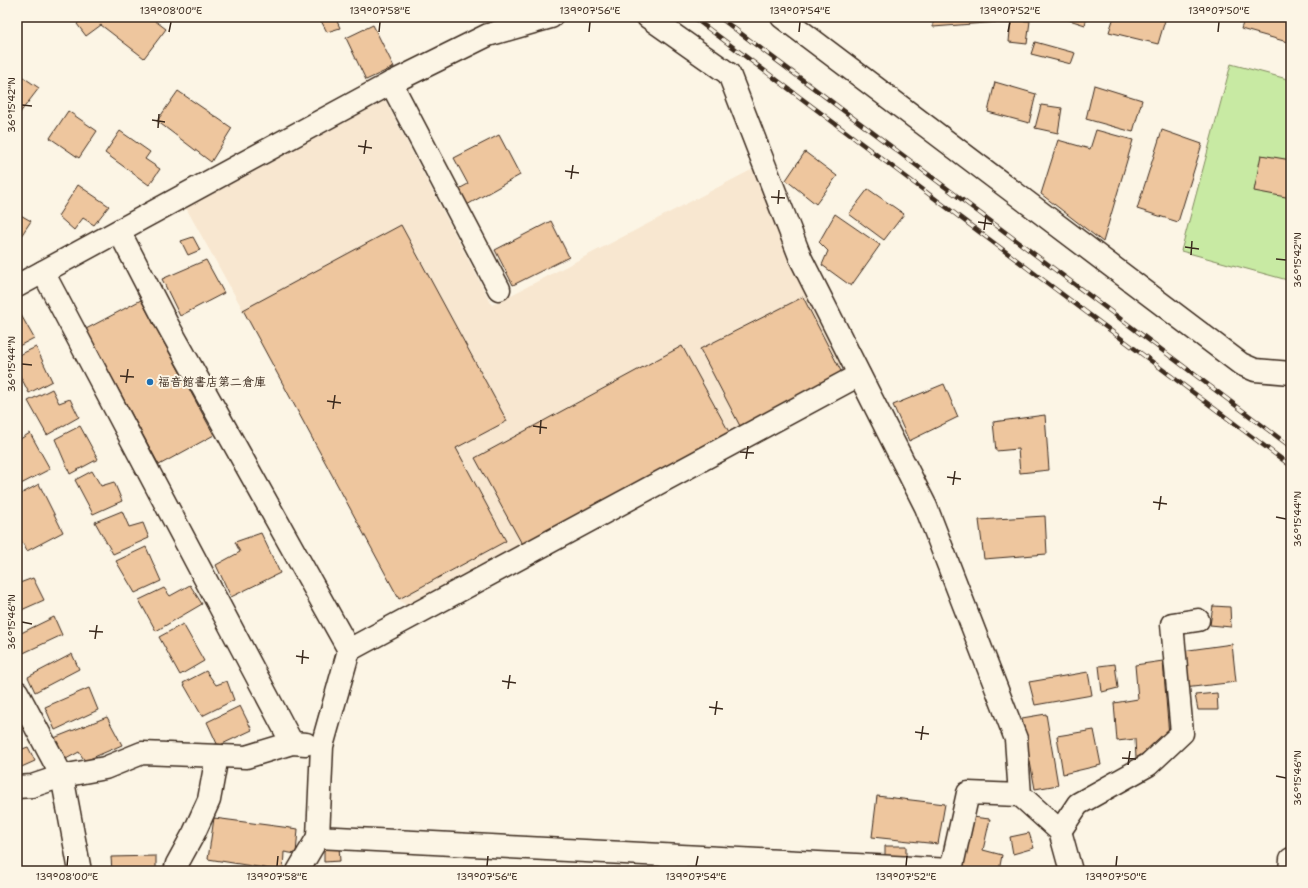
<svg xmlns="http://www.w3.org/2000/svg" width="1308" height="888" font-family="'Shantell Sans','Klee One',sans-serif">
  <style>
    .built { fill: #f8e7d0 }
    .green { fill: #c8eaa3; stroke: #828a60 }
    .building { fill: #eec69e; stroke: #3b2a1e }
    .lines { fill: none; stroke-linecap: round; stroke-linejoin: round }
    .minor-casing { stroke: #3b2a1e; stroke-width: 25 }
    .major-casing { stroke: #3b2a1e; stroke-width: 25 }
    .minor { stroke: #fcf5e5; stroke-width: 22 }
    .major { stroke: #fcf5e5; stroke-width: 22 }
    .rail-casing { stroke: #3b2a1e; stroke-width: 4.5 }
    .rail { stroke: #fcf5e5; stroke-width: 3; stroke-dasharray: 9; stroke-linecap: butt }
    .ticks { fill: none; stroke: #3b2a1e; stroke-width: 1.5 }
    .poi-dot { fill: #1f6fb2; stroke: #fcf5e5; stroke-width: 1.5 }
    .labels { text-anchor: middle; stroke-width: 4; stroke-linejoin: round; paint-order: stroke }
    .poi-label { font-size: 12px; font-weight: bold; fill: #3b2a1e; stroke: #fcf5e5; text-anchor: start }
    .neatline { fill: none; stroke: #3b2a1e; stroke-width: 1.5 }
    .ticks-label { font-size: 10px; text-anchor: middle; fill: #3b2a1e }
  </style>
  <rect width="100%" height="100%" fill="#fcf5e5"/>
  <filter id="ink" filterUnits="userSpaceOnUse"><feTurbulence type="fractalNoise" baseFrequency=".025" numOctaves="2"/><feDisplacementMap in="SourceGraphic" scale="8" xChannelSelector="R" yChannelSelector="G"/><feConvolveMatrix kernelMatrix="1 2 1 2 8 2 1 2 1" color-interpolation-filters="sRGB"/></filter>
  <g filter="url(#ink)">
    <path class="built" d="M385 100 492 305 753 169 788 257 843 358 839 377 410 610 399 599 243 310 186 208Z"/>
    <path class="green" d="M1231 64 1291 80V281L1181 251Z"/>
    <g class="building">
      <path d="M83 17H150L166 29 144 58 101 25 86 36 77 24Z"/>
      <path d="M319 17H342L336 19 340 28 327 32Z"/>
      <path d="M933 17H999V22L933 27Z"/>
      <path d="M1060 17H1087L1085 25Z"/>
      <path d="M1114 17H1166L1158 44 1109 32Z"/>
      <path d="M1245 17H1291V43L1241 29Z"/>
      <path d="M1011 20 1030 21 1027 44 1009 42Z"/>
      <path d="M373 25 394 67 366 80 346 38Z"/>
      <path d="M1035 42 1075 53 1071 64 1031 54Z"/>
      <path d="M17 73 39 88 19 114 17 113Z"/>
      <path d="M995 82 1036 94 1029 123 988 112Z"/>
      <path d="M1094 85 1142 100 1133 132 1086 119Z"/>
      <path d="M178 91 232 128 211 162 157 121Z"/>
      <path d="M1041 105 1062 108 1058 133 1035 128Z"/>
      <path d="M68 111 97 131 79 158 50 138Z"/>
      <path d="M1096 130 1133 140 1103 242 1041 194 1058 140 1090 149Z"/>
      <path d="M1162 130 1202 144 1178 222 1137 209Z"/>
      <path d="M120 131 150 152 145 159 160 169 149 185 105 153Z"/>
      <path d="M499 135 520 175 465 206 457 190 468 184 454 158Z"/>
      <path d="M805 152 837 176 816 204 786 180Z"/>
      <path d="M1261 155 1291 160V198L1254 191Z"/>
      <path d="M78 185 109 206 94 225 83 218 74 230 58 216Z"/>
      <path d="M868 189 904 214 884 240 849 214Z"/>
      <path d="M17 213 31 221 17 242Z"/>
      <path d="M835 214 880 245 851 286 822 265 828 251 819 242Z"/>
      <path d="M551 221 569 257 513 285 495 250Z"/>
      <path d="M401 225 507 421 456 448 506 541 399 599 243 310Z"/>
      <path d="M193 237 200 250 188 255 181 241Z"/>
      <path d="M206 260 224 293 180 316 162 279Z"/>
      <path d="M803 297 843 375 740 426 700 349Z"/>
      <path d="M141 300 214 435 159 465 86 329Z"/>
      <path d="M17 308 34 338 17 347Z"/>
      <path d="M682 346 729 432 522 544 475 458Z"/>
      <path d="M36 347 52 381 29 393 17 370V356Z"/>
      <path d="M944 384 958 417 909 441 893 405Z"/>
      <path d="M52 389 59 403 70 399 79 417 47 435 28 401Z"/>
      <path d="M1045 415 1049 470 1020 473 1018 449 996 451 993 422Z"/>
      <path d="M80 426 98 459 70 474 55 439Z"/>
      <path d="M30 433 50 469 17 486V441Z"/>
      <path d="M92 471 101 486 114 482 122 501 93 514 75 480Z"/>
      <path d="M39 484 63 532 27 551 17 533V496Z"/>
      <path d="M122 511 129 527 143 523 149 538 113 554 95 522Z"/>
      <path d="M1045 516 1047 554 984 559 979 520Z"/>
      <path d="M261 533 280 573 231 597 216 565 240 552 235 542Z"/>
      <path d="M146 547 161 581 135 593 116 561Z"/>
      <path d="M33 578 44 600 17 612V584Z"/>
      <path d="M190 585 202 604 156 631 139 600 164 588 170 596Z"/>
      <path d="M1213 606 1230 607 1231 627 1210 625Z"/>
      <path d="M54 617 62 635 17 656V635Z"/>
      <path d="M183 624 204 661 180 675 159 637Z"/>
      <path d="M1232 644 1236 682 1184 688 1182 651Z"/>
      <path d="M72 654 79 669 35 692 28 677Z"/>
      <path d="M1163 661 1169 736 1136 758 1135 739 1117 741 1114 703 1138 699 1135 665Z"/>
      <path d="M1115 664 1118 688 1102 692 1099 666Z"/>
      <path d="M206 671 216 685 227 681 234 700 202 716 183 683Z"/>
      <path d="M1088 672 1092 695 1035 705 1029 682Z"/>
      <path d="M89 688 98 710 55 730 45 707Z"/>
      <path d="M1217 693 1218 710H1198L1195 695Z"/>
      <path d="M240 706 252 730 218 746 207 722Z"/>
      <path d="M1046 714 1058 785 1035 789 1022 718Z"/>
      <path d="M107 717 122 745 85 761 79 752 64 760 54 738Z"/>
      <path d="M1094 730 1101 765 1063 774 1057 736Z"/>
      <path d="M28 747 35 761 17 769V751Z"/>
      <path d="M877 796 945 804 938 844 872 837Z"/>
      <path d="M972 817 990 819 983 850 1002 855 999 871H961Z"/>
      <path d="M214 818 298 829 296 854 284 852 283 871 208 859Z"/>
      <path d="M1029 833 1034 848 1013 854 1010 837Z"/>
      <path d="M324 846H339L340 861 324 862Z"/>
      <path d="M885 846H906V860L885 859Z"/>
      <path d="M156 856V871H112L111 857Z"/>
    </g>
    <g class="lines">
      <g class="minor-casing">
        <g id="minor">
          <path d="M648 17 729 74 801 259 926 507 1016 739 1020 795 1060 831 1071 871"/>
          <path d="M782 17 1241 364 1255 370 1291 373"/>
          <path d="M391 83 499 289"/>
          <path d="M119 231 166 322 349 650 322 746 318 837 951 870 968 793 1020 795"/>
          <path d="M43 272 292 743"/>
          <path d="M17 286 391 83 488 35 551 17"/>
          <path d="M349 650 859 375"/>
          <path d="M17 692 62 776 80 871"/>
          <path d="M17 787 32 786 62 776 105 768 142 753 246 757 292 743 306 744"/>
          <path d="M1060 831 1078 804 1148 765 1182 733 1172 624 1198 620"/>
          <path d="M175 871 177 864 194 833 209 800 217 756"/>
          <path d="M298 871 318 837"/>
        </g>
      </g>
      <g class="major-casing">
        <path id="major" d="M1290 871 1291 859"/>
      </g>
      <use href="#minor" class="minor"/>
      <use href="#major" class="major"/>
      <g class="rail-casing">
        <g id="rail">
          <path d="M693 17 1291 466"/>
          <path d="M719 17 1291 447"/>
        </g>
      </g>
      <use href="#rail" class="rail"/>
    </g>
  </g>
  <path class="ticks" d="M169 32 171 22M379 32 380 22M589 32 590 22M799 32 800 22M1008 32 1010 22M1218 32 1219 22M22 105 32 106M152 120 165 122M158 128 159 114M358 146 372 148M364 154 366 140M565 171 579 173M571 179 573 165M771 197 785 198M778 204 779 190M978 222 992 224M984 230 986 216M1185 247 1199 249M1191 255 1192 241M1276 259 1286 260M22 364 32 365M120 376 134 377M126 383 128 369M327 401 341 403M333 409 335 395M533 426 547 428M540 434 541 420M740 452 754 453M746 459 748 446M947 477 961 479M953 485 955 471M1153 502 1167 504M1159 510 1161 496M1276 517 1286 519M22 622 32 624M89 631 103 632M95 639 97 625M296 656 309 658M302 664 303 650M502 681 516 683M508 689 510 675M709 707 723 709M715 715 717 701M915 732 929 734M921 740 923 726M1122 758 1136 759M1128 765 1130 751M1276 776 1286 778M67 866 68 856M277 866 278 856M487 866 488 856M696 866 698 856M906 866 907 856M1116 866 1117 856"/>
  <circle class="poi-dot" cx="150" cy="382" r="4"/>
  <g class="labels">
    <g class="poi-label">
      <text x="158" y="386">福音館書店第二倉庫</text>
    </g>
  </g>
  <rect width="1308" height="888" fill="none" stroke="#fcf5e5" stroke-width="44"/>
  <rect x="22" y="22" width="1264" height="844" class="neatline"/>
  <g class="ticks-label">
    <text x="171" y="14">139°08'00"E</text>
    <text x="380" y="14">139°07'58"E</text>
    <text x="590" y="14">139°07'56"E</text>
    <text x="800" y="14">139°07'54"E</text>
    <text x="1010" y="14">139°07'52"E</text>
    <text x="1219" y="14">139°07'50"E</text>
    <text transform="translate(11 105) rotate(-90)" y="4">36°15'42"N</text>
    <text transform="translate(1297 260) rotate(-90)" y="4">36°15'42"N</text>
    <text transform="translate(11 364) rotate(-90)" y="4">36°15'44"N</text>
    <text transform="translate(1297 519) rotate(-90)" y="4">36°15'44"N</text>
    <text transform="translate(11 622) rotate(-90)" y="4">36°15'46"N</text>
    <text transform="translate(1297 778) rotate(-90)" y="4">36°15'46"N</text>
    <text x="67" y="880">139°08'00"E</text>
    <text x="277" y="880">139°07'58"E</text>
    <text x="487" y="880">139°07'56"E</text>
    <text x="696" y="880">139°07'54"E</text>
    <text x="906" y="880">139°07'52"E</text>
    <text x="1116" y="880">139°07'50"E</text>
  </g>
</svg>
